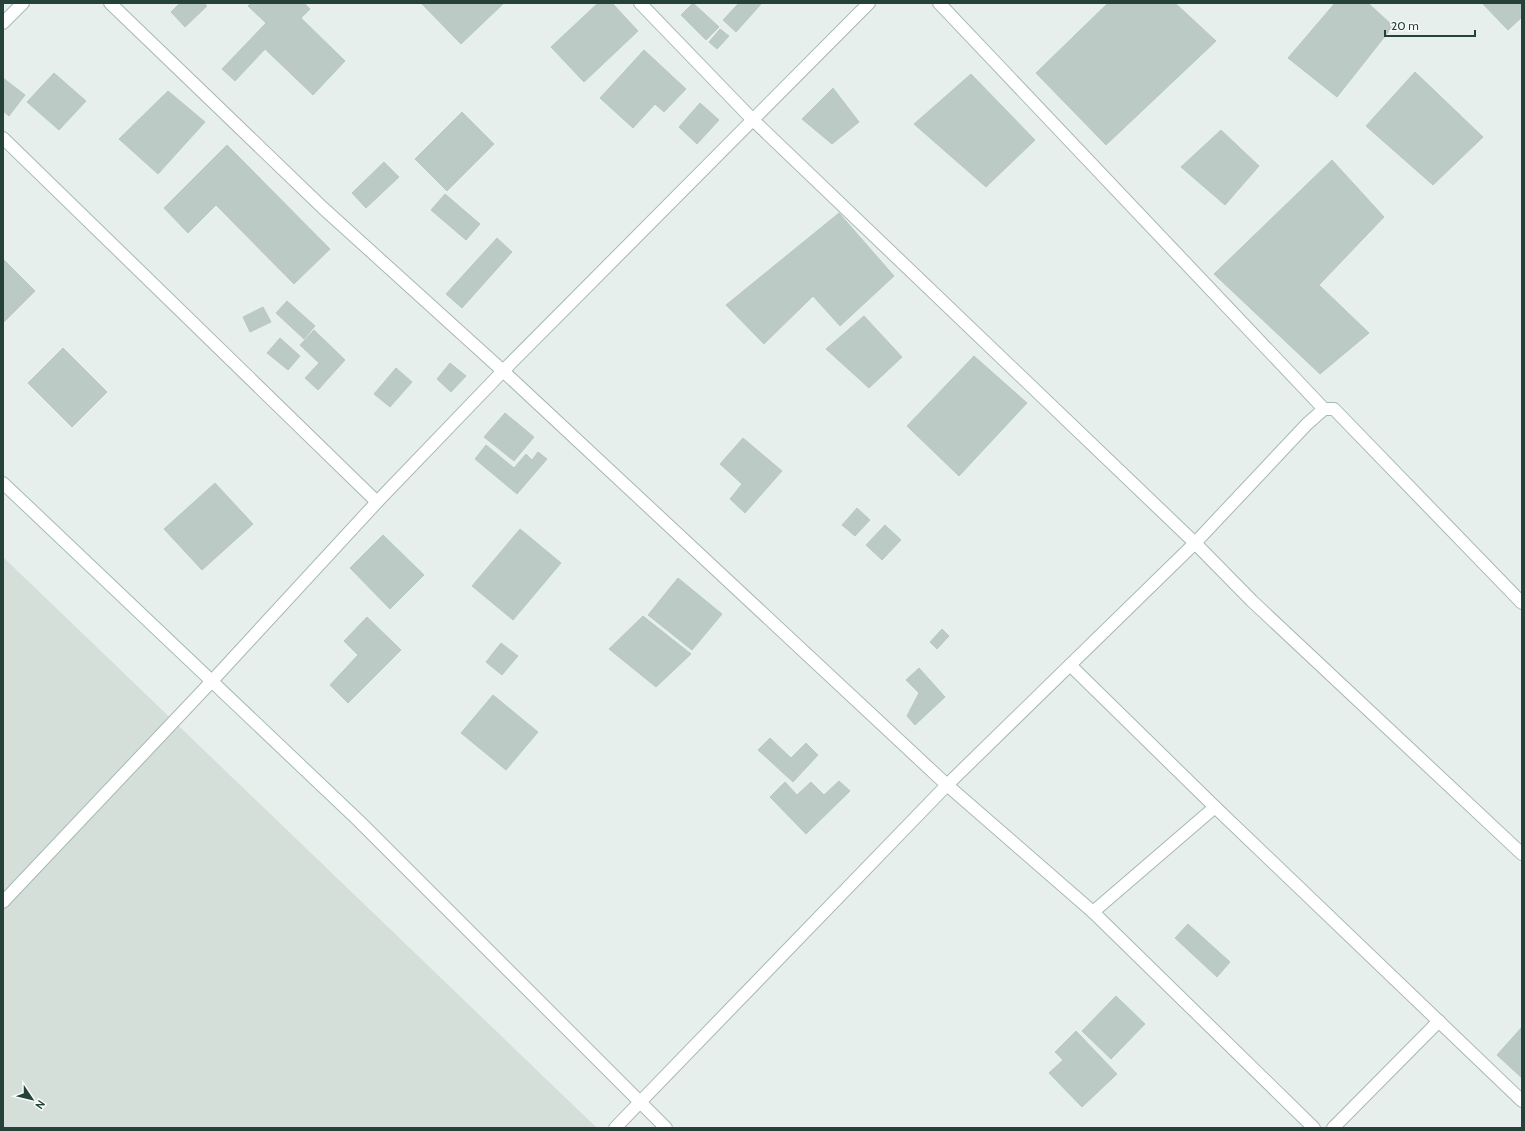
<svg xmlns="http://www.w3.org/2000/svg" width="1525" height="1131" font-family="Cabin,sans-serif">
  <style>
    .built { fill: #d4dfda }
    .building { fill: #bbcac4; stroke: #b8c9c2 }
    .lines { fill: none; stroke-linecap: round; stroke-linejoin: round }
    .street-casing { stroke: #a8b8b2; stroke-width: 14 }
    .secondary-casing { stroke: #a4bbb3; stroke-width: 14 }
    .street { stroke: #fff; stroke-width: 12 }
    .secondary { stroke: #fff; stroke-width: 12 }
  </style>
  <rect width="100%" height="100%" fill="#e6efeb"/>
  <path class="built" d="M3 557 597 1128H3Z"/>
  <g class="building">
    <path d="M180 3H203L207 6 185 27 171 12Z"/>
    <path d="M251 3H283L285 5 288 3H304L310 9 301 18 345 61 313 95 265 49 235 81 222 69 266 23 248 6Z"/>
    <path d="M421 3H504L461 44Z"/>
    <path d="M598 3H612L638 31 584 82 551 47Z"/>
    <path d="M693 3 719 27 706 40 681 15Z"/>
    <path d="M739 3H762L736 32 723 20Z"/>
    <path d="M1108 3H1175L1216 41 1106 145 1036 73Z"/>
    <path d="M1335 3H1368L1393 26 1337 97 1288 58Z"/>
    <path d="M1482 3H1522V17L1508 30Z"/>
    <path d="M720 29 729 36 717 49 709 42Z"/>
    <path d="M644 50 686 89 664 112 655 104 633 128 600 98Z"/>
    <path d="M1415 72 1483 137 1433 185 1366 126Z"/>
    <path d="M54 73 86 101 59 130 27 102Z"/>
    <path d="M971 74 1035 140 986 187 914 124Z"/>
    <path d="M3 78 25 95 9 116 3 111Z"/>
    <path d="M833 88 859 122 832 144 802 119Z"/>
    <path d="M168 91 205 122 158 174 119 139Z"/>
    <path d="M700 103 719 120 697 144 679 127Z"/>
    <path d="M462 112 494 144 447 191 415 159Z"/>
    <path d="M1221 130 1259 166 1225 205 1181 167Z"/>
    <path d="M227 145 330 249 294 284 216 205 188 233 164 208Z"/>
    <path d="M1332 160 1384 217 1319 285 1369 333 1320 374 1214 274Z"/>
    <path d="M384 162 399 177 366 208 352 193Z"/>
    <path d="M445 194 480 224 466 240 431 210Z"/>
    <path d="M839 213 894 276 840 326 813 296 764 344 726 305Z"/>
    <path d="M497 238 512 252 462 308 446 294Z"/>
    <path d="M3 259 35 291 3 323Z"/>
    <path d="M287 301 315 326 304 339 276 313Z"/>
    <path d="M263 307 271 322 250 332 243 317Z"/>
    <path d="M864 316 902 357 869 388 826 349Z"/>
    <path d="M314 330 345 360 318 390 305 378 319 363 300 345Z"/>
    <path d="M280 338 300 356 288 370 267 353Z"/>
    <path d="M63 348 107 392 72 427 28 383Z"/>
    <path d="M974 356 1027 403 959 476 907 426Z"/>
    <path d="M450 363 466 376 451 392 437 379Z"/>
    <path d="M396 368 412 382 390 407 374 394Z"/>
    <path d="M505 413 534 437 514 461 484 437Z"/>
    <path d="M743 438 782 471 745 513 730 499 742 484 720 464Z"/>
    <path d="M486 445 514 468 526 454 532 460 538 452 547 459 517 494 475 459Z"/>
    <path d="M215 483 253 524 202 570 164 529Z"/>
    <path d="M857 508 870 520 855 536 842 525Z"/>
    <path d="M885 525 901 540 882 560 866 545Z"/>
    <path d="M520 529 561 563 513 620 472 586Z"/>
    <path d="M383 535 424 575 390 609 350 568Z"/>
    <path d="M678 578 722 614 692 650 648 615Z"/>
    <path d="M643 616 691 654 656 687 609 649Z"/>
    <path d="M367 617 401 650 348 703 330 685 358 655 344 641Z"/>
    <path d="M942 629 949 636 937 649 930 642Z"/>
    <path d="M501 643 518 656 502 675 486 662Z"/>
    <path d="M919 668 945 697 915 725 907 716 919 693 906 680Z"/>
    <path d="M493 695 538 732 506 770 461 733Z"/>
    <path d="M770 738 791 758 806 743 818 755 793 782 758 750Z"/>
    <path d="M839 781 850 791 806 834 770 797 785 782 797 795 811 782 824 795Z"/>
    <path d="M1188 924 1230 962 1217 977 1175 938Z"/>
    <path d="M1116 996 1145 1024 1111 1059 1082 1031Z"/>
    <path d="M1522 1027V1078L1497 1055Z"/>
    <path d="M1076 1031 1117 1074 1082 1107 1049 1073 1063 1060 1055 1052Z"/>
  </g>
  <g class="lines">
    <g class="street-casing">
      <g id="street">
        <path d="M110 3 323 208 503 371 947 785 615 1128"/>
        <path d="M640 3 752 119 1195 543 1252 601 1522 854"/>
        <path d="M939 3 1324 409"/>
        <path d="M3 23 23 3"/>
        <path d="M3 138 377 502"/>
        <path d="M1070 665 1215 807 1522 1101"/>
        <path d="M3 902 212 681 377 502 503 371 869 3"/>
        <path d="M1093 912 1215 807"/>
        <path d="M1314 1128 1093 912 947 785 1195 543 1307 424 1324 409H1334L1522 603"/>
        <path d="M1333 1128 1439 1021"/>
      </g>
    </g>
    <g class="secondary-casing">
      <path id="secondary" d="M3 483 359 821 666 1128"/>
    </g>
    <use href="#street" class="street"/>
    <use href="#secondary" class="secondary"/>
  </g>
  <rect width="1525" height="1131" fill="none" stroke="#24423a" stroke-width="8"/>
  <g transform="translate(32 1099) rotate(125)" stroke="#f7fbf9" stroke-width="3" paint-order="stroke">
  <path d="M0-3L7 15L0 10L-7 15Z" fill="#24423a"/>
  <text y="-6" font-size="11" font-weight="bold" text-anchor="middle" fill="#24423a">N</text>
  </g>
  <path d="M1385 30v6h90v-6" fill="none" stroke="#24423a" stroke-width="2"/>
  <text x="1391" y="30" font-size="12" fill="#24423a" stroke="#f7fbf9" stroke-width="3" paint-order="stroke">20 m</text>
</svg>
